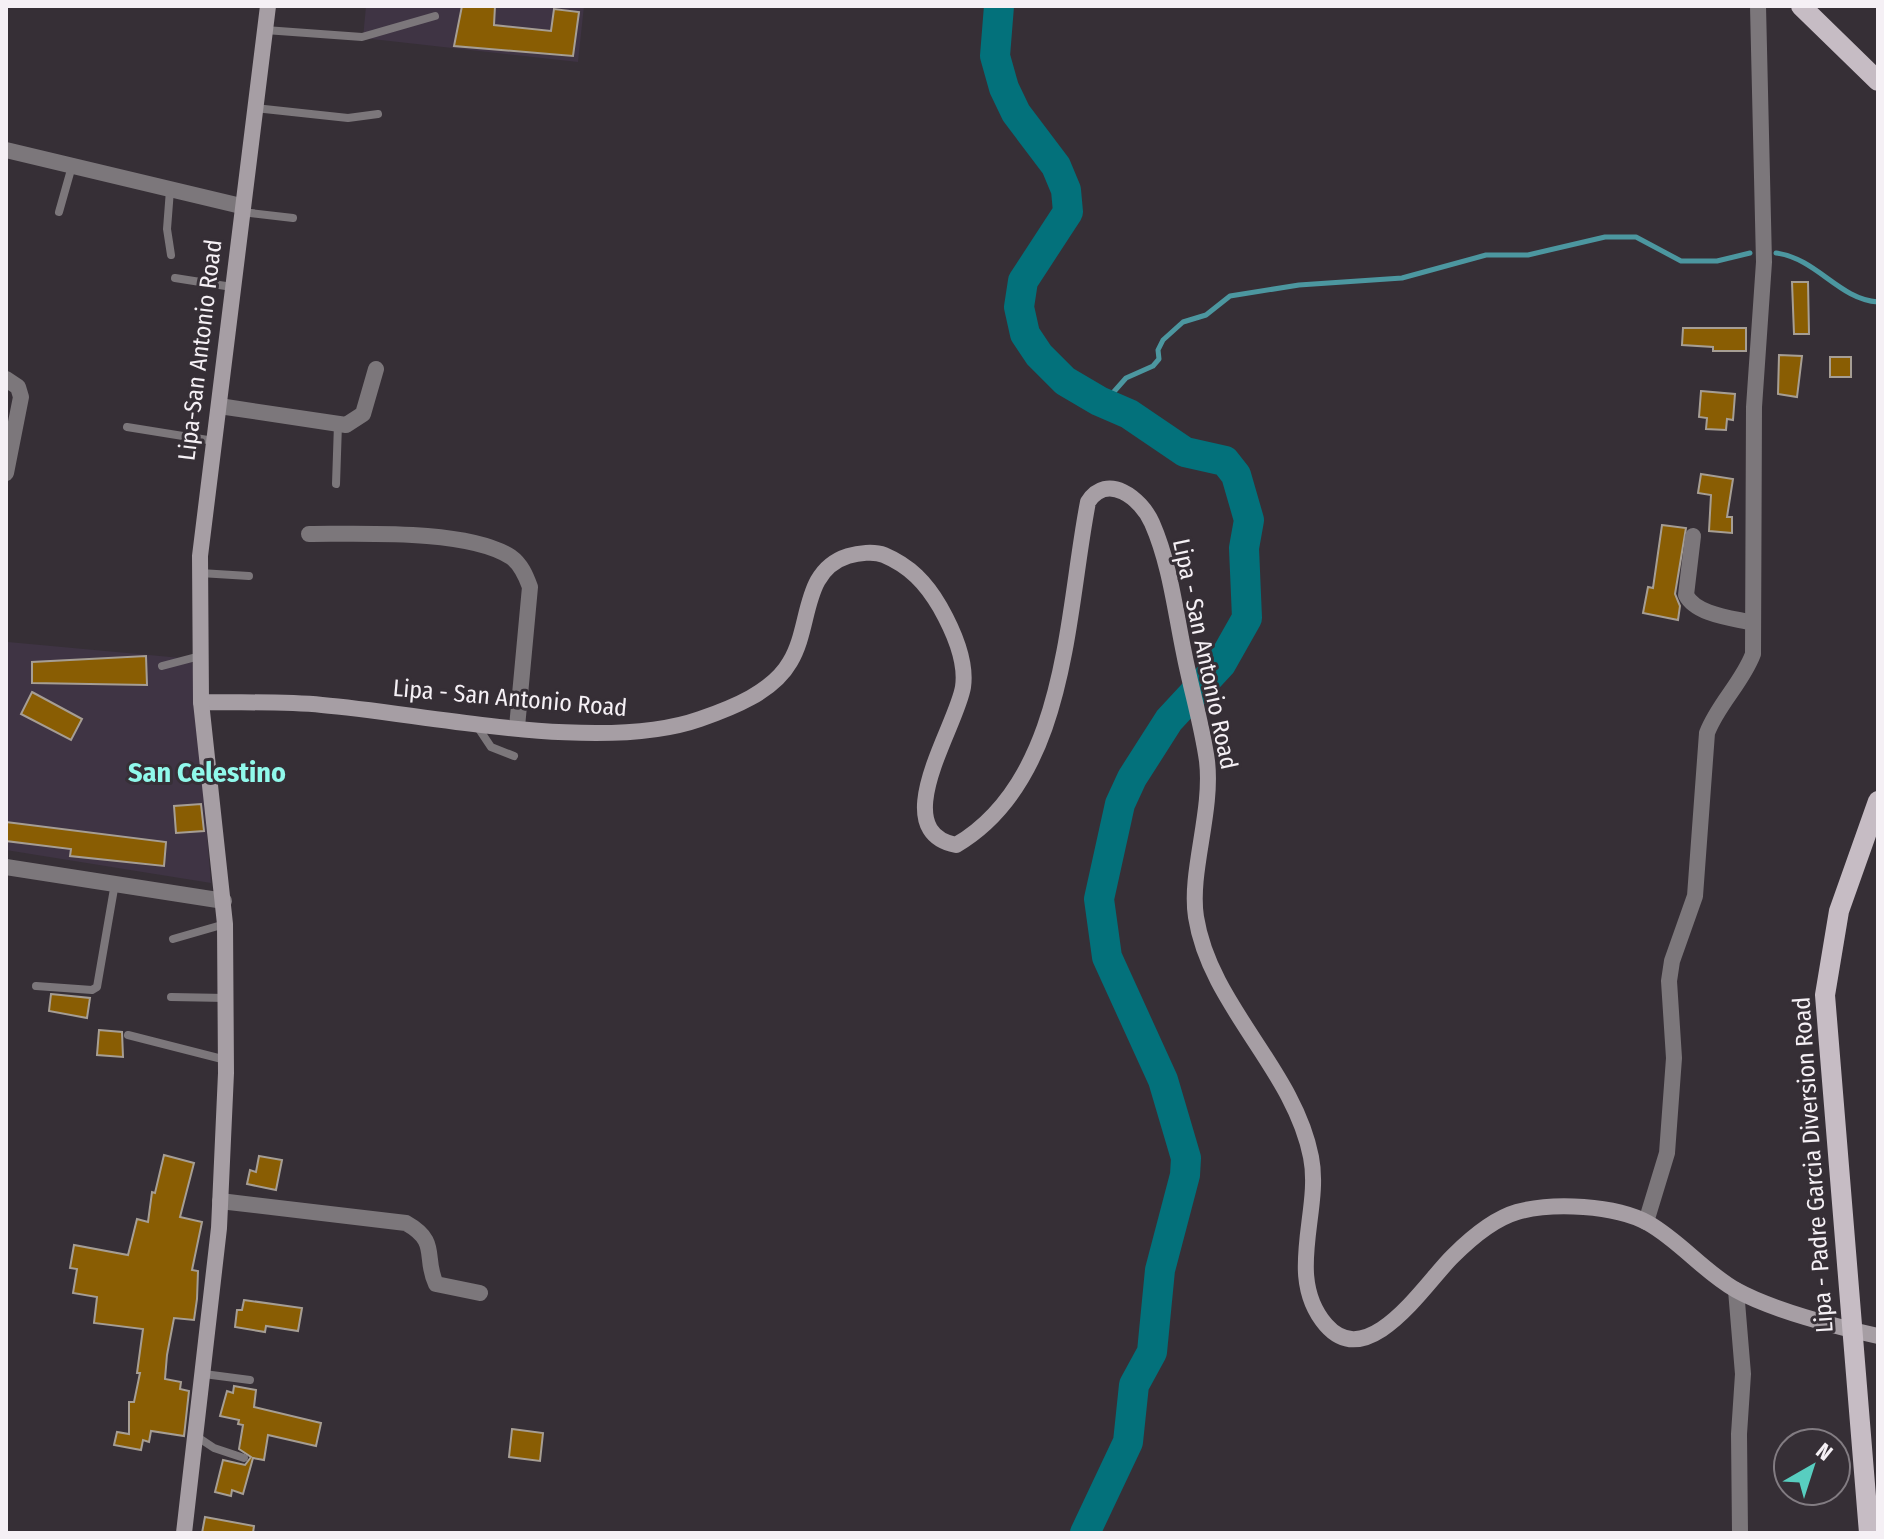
<svg xmlns="http://www.w3.org/2000/svg" width="1884" height="1539" font-family="'Fira Sans Condensed',sans-serif">
  <style>
    .education { fill: #3f3444 }
    .lines { fill: none; stroke-linecap: round; stroke-linejoin: round }
    .stream { stroke: #4c97a0; stroke-width: 5 }
    .river { stroke: #03717b; stroke-width: 30 }
    .building { fill: #895d03; stroke: #a69e94; stroke-width: 2 }
    .lane { stroke: #7c777b; stroke-width: 8 }
    .street { stroke: #7c777b; stroke-width: 16 }
    .secondary { stroke: #a69ea4; stroke-width: 16 }
    .primary { stroke: #c6bcc4; stroke-width: 20 }
    .labels { text-anchor: middle; stroke-width: 6; stroke-linejoin: round; paint-order: stroke }
    .street-label { font-size: 24px; fill: #f5f0f5; stroke: #362f36 }
    .quarter-label { font-size: 28px; font-weight: bold; fill: #90f9eb; stroke: #362f36 }
  </style>
  <rect width="100%" height="100%" fill="#362f36"/>
  <g class="education">
    <path d="M366 6H584L578 62 363 38Z"/>
    <path d="M8 642 192 659 211 883 6 850Z"/>
  </g>
  <g class="lines">
    <g class="stream">
      <path d="M1776 253C1818 259 1838 299 1878 302"/>
      <path d="M1103 404 1126 378 1153 366 1159 359 1158 350 1163 340 1183 322 1206 315 1230 296 1299 285 1402 278 1486 255H1528L1605 237H1636L1681 261H1717L1750 253"/>
    </g>
    <path class="river" d="M999 6 995 56 1004 88 1016 113 1056 166 1066 190 1068 212 1023 281 1019 307 1025 334 1039 355 1065 381 1099 401 1129 414 1185 452 1225 461 1236 475 1249 520 1244 548 1247 618 1221 664 1169 720 1132 778 1120 804 1099 899 1107 957 1163 1080 1186 1158 1185 1175 1160 1270 1152 1352 1134 1385 1128 1442 1085 1533"/>
  </g>
  <g class="building">
    <path d="M462 6H495L494 25 551 31 554 9 579 12 573 56 454 46Z"/>
    <path d="M1792 282H1808L1809 334H1794Z"/>
    <path d="M1683 328H1746V351H1713V347L1682 345Z"/>
    <path d="M1779 355 1802 356 1797 397 1778 394Z"/>
    <rect x="1830" y="357" width="21" height="20"/>
    <path d="M1701 391 1735 394 1733 420 1727 419 1726 430 1706 429 1707 418 1699 417Z"/>
    <path d="M1701 474 1733 479 1727 517H1732V533L1709 531 1711 495 1698 493Z"/>
    <path d="M1662 525 1686 528 1675 594 1680 606 1678 620 1643 613 1648 587 1653 588Z"/>
    <path d="M146 656 147 685 32 683V662Z"/>
    <path d="M32 692 82 719 71 740 21 714Z"/>
    <path d="M201 804 204 831 176 833 174 806Z"/>
    <path d="M6 822 166 842 164 866 70 856 71 849 6 841Z"/>
    <path d="M51 994 90 998 87 1018 49 1011Z"/>
    <path d="M99 1030 122 1032 123 1057 97 1055Z"/>
    <path d="M164 1155 194 1163 180 1217 202 1222 192 1270 198 1271 197 1299 194 1320 174 1318 167 1355 165 1379 181 1382 180 1389 189 1391 184 1436 151 1431 149 1442 143 1440 141 1450 114 1445 117 1432 129 1434V1402H134L140 1373H137L143 1329 94 1323 97 1297 73 1293 77 1269 70 1268 74 1245 128 1255 137 1219 148 1222 152 1192 155 1193Z"/>
    <path d="M259 1156 282 1160 276 1190 247 1184 250 1170 256 1172Z"/>
    <path d="M244 1300 302 1308 298 1331 266 1326 265 1332 235 1327 237 1310H242Z"/>
    <path d="M234 1386 256 1390 254 1407 321 1423 316 1446 268 1435 264 1460 253 1458 243 1494 232 1490 231 1496 215 1492 223 1460 245 1465 251 1457 239 1449 243 1425 238 1424 239 1420 220 1416 227 1391 233 1393Z"/>
    <path d="M512 1429 543 1433 540 1461 509 1457Z"/>
    <path d="M205 1517 254 1526 253 1533H202Z"/>
  </g>
  <g class="lines">
    <g class="lane">
      <path d="M265 30 362 37 435 16"/>
      <path d="M255 108 348 118 378 114"/>
      <path d="M170 190 167 229 171 255"/>
      <path d="M59 212 72 166"/>
      <path d="M242 212 293 218"/>
      <path d="M175 278 232 287"/>
      <path d="M127 427 214 441"/>
      <path d="M336 484 338 424"/>
      <path d="M200 573 249 576"/>
      <path d="M162 666 200 656"/>
      <path d="M477 726 491 747 514 756"/>
      <path d="M173 939 225 924"/>
      <path d="M36 986 92 990 97 987 115 883"/>
      <path d="M171 997 226 998"/>
      <path d="M128 1035 226 1060"/>
      <path d="M204 1374 250 1380"/>
      <path d="M196 1436 214 1448 244 1458"/>
    </g>
    <g class="street">
      <path d="M6 150 241 206"/>
      <path d="M6 379 18 387 21 397 6 473"/>
      <path d="M219 406 346 425 363 414 376 369"/>
      <path d="M309 534C361 534 468 529 511 557 521 564 526 576 530 587L517 727"/>
      <path d="M1693 536 1686 595C1696 615 1733 618 1753 623"/>
      <path d="M6 867 224 901"/>
      <path d="M220 1201 406 1223C440 1242 423 1257 436 1284L480 1293"/>
      <path d="M1646 1222 1667 1153 1674 1058 1669 981 1672 961 1695 896 1707 733C1718 704 1742 683 1753 654L1754 407 1764 262 1758 6"/>
      <path d="M1736 1290 1743 1374 1739 1434 1740 1533"/>
    </g>
    <g class="secondary">
      <path d="M201 702C241 703 282 701 322 705 428 714 601 754 700 719 732 708 773 692 790 662 812 626 801 571 848 556 858 553 874 551 884 555 910 566 926 583 940 607 953 630 967 660 963 687 957 726 885 831 956 845 1068 779 1066 614 1088 502 1107 472 1141 498 1152 523 1170 564 1175 610 1184 653 1191 689 1202 725 1207 761 1213 812 1189 872 1196 917 1210 1006 1294 1069 1311 1157 1322 1212 1284 1276 1326 1325 1369 1374 1426 1282 1453 1256 1471 1238 1493 1219 1517 1212 1553 1202 1615 1205 1648 1223 1680 1241 1704 1272 1736 1290 1772 1310 1837 1327 1878 1336"/>
      <path d="M184 1533 219 1228 226 1073 225 924 201 702 200 556 268 6"/>
    </g>
    <g class="primary">
      <path d="M1801 6 1878 81"/>
      <path d="M1869 1533 1825 995 1839 911 1878 801"/>
    </g>
  </g>
  <g class="labels">
    <g class="street-label">
      <text transform="translate(200 350) rotate(-83)" y="8">Lipa-San Antonio Road</text>
      <text transform="translate(1205 654) rotate(78)" y="8">Lipa - San Antonio Road</text>
      <text transform="translate(510 698) rotate(5)" y="8">Lipa - San Antonio Road</text>
      <text transform="translate(1813 1165) rotate(-94)" y="8">Lipa - Padre Garcia Diversion Road</text>
    </g>
    <g class="quarter-label">
      <text x="207" y="782">San Celestino</text>
    </g>
  </g>
  <rect width="1884" height="1539" fill="none" stroke="#f5f0f5" stroke-width="16"/>
  <g transform="translate(1812 1467) rotate(39)"><circle r="38" fill="#362f36" stroke="#827c82" stroke-width="2"/>
  <path d="M0-6L14 30L0 20L-14 30Z" fill="#58cec0"/>
  <text y="-12" font-size="22" font-weight="bold" text-anchor="middle" fill="#f5f0f5">N</text>
  </g>
</svg>
